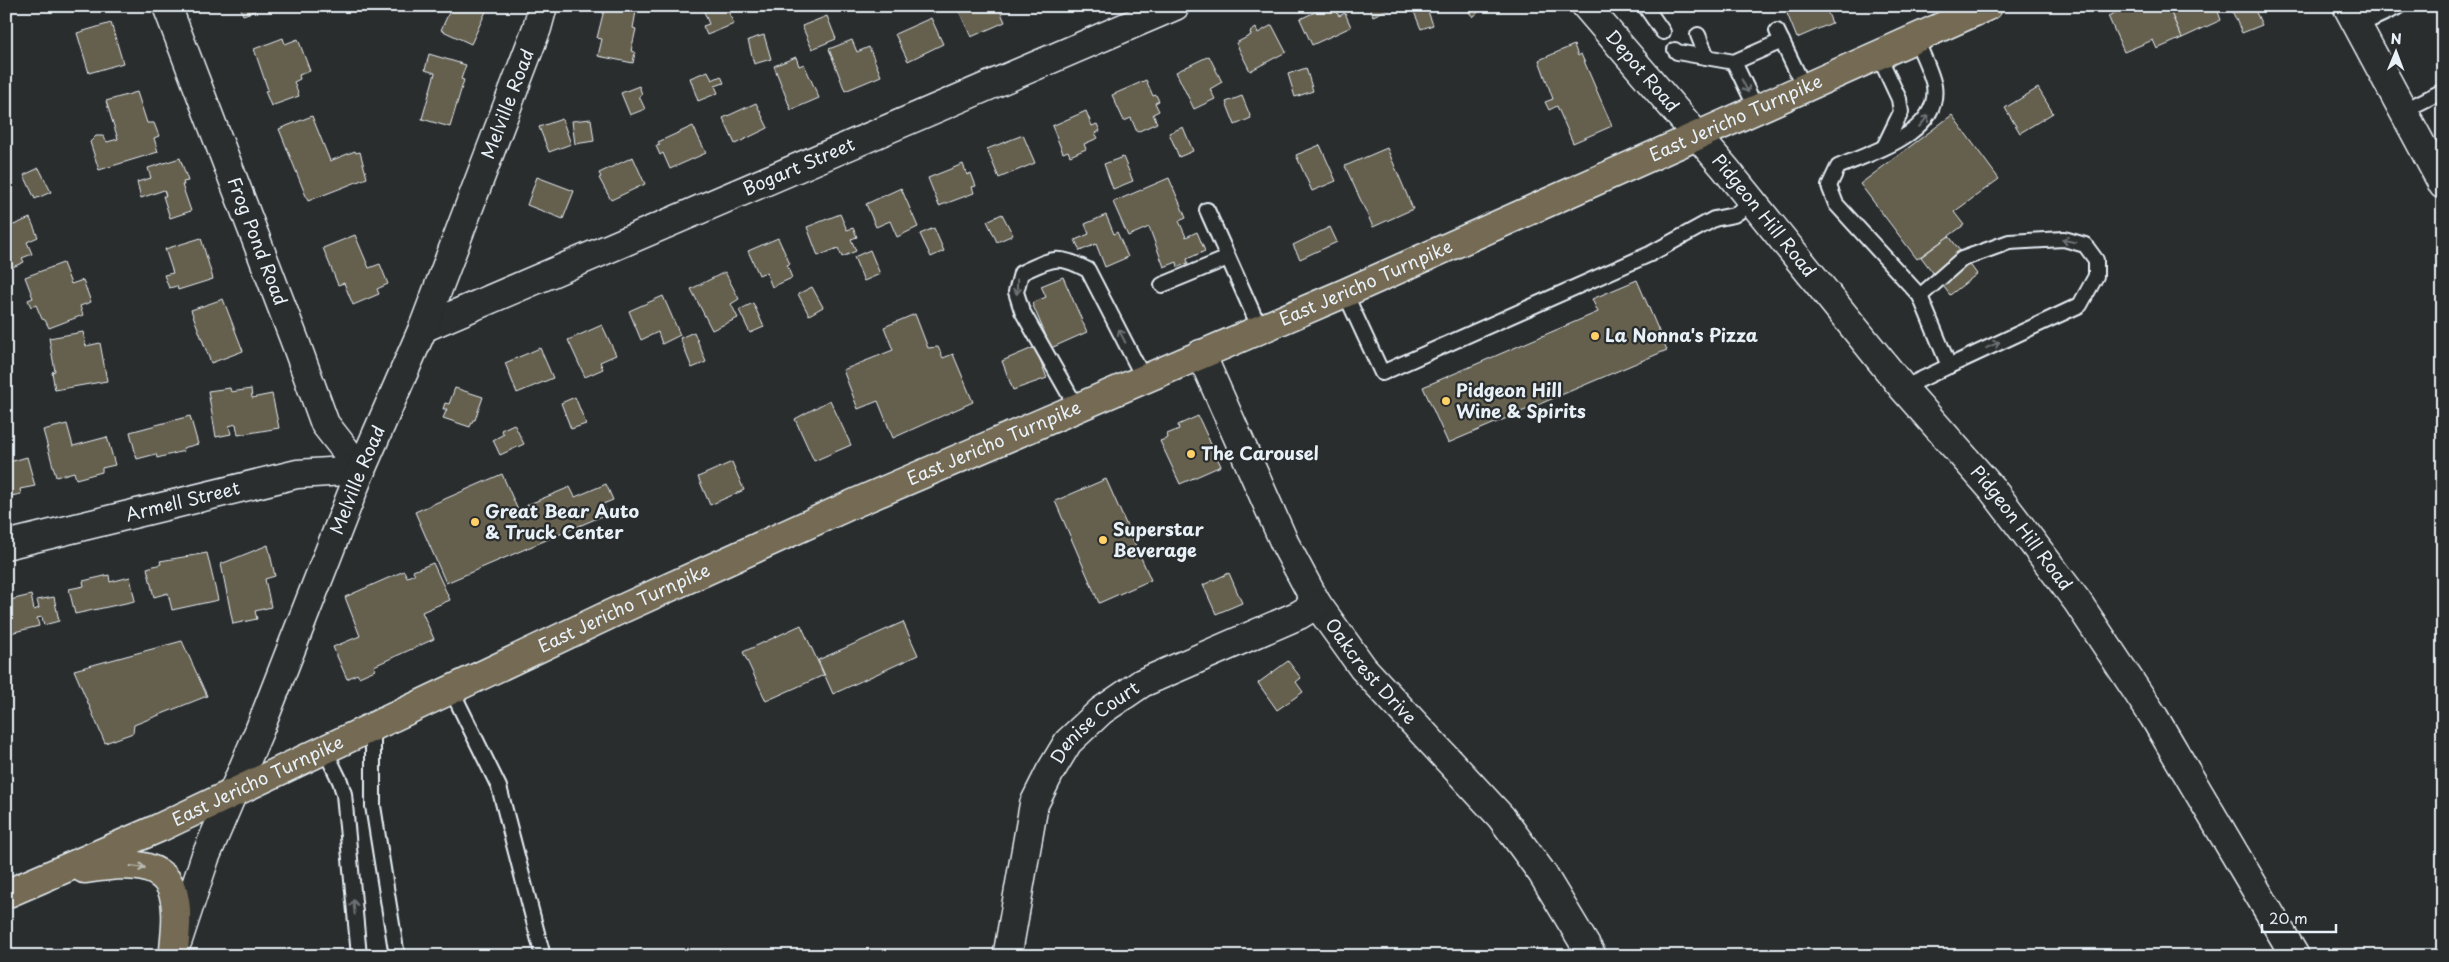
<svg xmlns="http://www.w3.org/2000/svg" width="2449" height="962" font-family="'Playpen Sans',sans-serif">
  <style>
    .building { fill: #655e4e; stroke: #e8f1f8 }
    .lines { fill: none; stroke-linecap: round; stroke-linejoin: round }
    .lane-casing { stroke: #e8f1f8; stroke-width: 18 }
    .street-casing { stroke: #e8f1f8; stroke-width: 31 }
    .secondary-casing { stroke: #e8f1f8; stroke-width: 31 }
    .primary-casing { stroke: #e8f1f8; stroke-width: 31 }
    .lane { stroke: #2a2d2e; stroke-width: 14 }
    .street { stroke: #2a2d2e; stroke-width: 28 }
    .secondary { stroke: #2a2d2e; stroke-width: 28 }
    .primary { stroke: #746b52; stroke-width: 28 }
    .oneway { stroke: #6c7275 }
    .oneway2 { stroke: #babbb6 }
    .poi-dot { fill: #ffd166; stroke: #2a2d2e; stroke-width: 2 }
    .labels { text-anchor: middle; stroke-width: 4.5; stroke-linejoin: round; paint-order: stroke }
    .street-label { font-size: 18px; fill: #e8f1f8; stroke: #2a2d2e }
    .poi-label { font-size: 18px; font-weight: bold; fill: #e8f1f8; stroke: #2a2d2e; text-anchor: start }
  </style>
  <rect width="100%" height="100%" fill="#2a2d2e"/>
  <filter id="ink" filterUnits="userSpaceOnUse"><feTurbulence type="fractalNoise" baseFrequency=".02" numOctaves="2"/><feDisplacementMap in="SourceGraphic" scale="10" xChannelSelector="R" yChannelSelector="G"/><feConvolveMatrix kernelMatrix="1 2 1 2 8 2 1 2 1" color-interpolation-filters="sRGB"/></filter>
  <g filter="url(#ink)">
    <g class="building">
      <path d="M240 6H257L253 8 255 11 243 15Z"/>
      <path d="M452 6 488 7 471 44 441 30Z"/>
      <path d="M605 6H637L633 28 636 29 631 51 635 52 633 63 598 56 602 39 597 38Z"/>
      <path d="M709 6H726L734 24 707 35 703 26 709 24 703 9Z"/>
      <path d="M964 6H998L1005 22 971 37 958 9Z"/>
      <path d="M1328 6H1334L1339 16 1345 13 1351 27 1312 45 1300 19Z"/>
      <path d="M1369 6H1395L1373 16Z"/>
      <path d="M1426 6 1433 25 1421 29 1412 7Z"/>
      <path d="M1464 6H1485L1473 17Z"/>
      <path d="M1784 6H1825L1832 23 1797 38Z"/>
      <path d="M2130 6H2168L2182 38 2157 49 2153 40 2124 52 2108 16Z"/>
      <path d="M2168 6H2216L2221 20 2182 38Z"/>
      <path d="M2230 6H2258L2254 8 2262 25 2242 33Z"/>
      <path d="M827 16 836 39 812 49 802 26Z"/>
      <path d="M931 18 943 44 908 61 895 34Z"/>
      <path d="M111 23 123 63 89 73 77 33Z"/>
      <path d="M1272 25 1286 52 1250 71 1236 43 1251 35 1250 32 1256 28 1258 33Z"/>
      <path d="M764 35 771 59 754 64 748 40Z"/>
      <path d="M283 38 285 44 298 39 310 71 299 75 300 79 294 82 299 96 271 106 265 91 268 90 254 49Z"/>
      <path d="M852 40 857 52 869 47 881 76 845 91 829 49Z"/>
      <path d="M1574 45 1578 56 1581 54 1612 126 1573 143 1557 106 1549 110 1545 102 1553 99 1539 60Z"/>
      <path d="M429 54 466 65 461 79 464 80 450 127 422 119 435 73 425 70Z"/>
      <path d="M1209 56 1222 82 1210 89 1215 99 1194 109 1176 72Z"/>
      <path d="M796 57 799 66 804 64 819 98 791 110 774 66Z"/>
      <path d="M1306 68 1313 91 1295 97 1288 74Z"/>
      <path d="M708 71 712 80 721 76 724 83 715 86 718 93 698 101 690 78Z"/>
      <path d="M1146 80 1153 96 1156 95 1159 101 1155 103 1159 111 1153 114 1157 123 1137 132 1131 118 1124 121 1112 95Z"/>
      <path d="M639 86 642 94 639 96 645 109 630 115 621 93Z"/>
      <path d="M2038 88 2053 113 2020 133 2005 108Z"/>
      <path d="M137 92 147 123H154L159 136 154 138 158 152 99 170 90 142 96 136H103L107 142 118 139 106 101Z"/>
      <path d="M1242 96 1251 118 1235 125 1226 102Z"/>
      <path d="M756 103 768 128 735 144 723 118Z"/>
      <path d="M1086 111 1092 126 1097 124 1100 131 1095 133 1098 138 1084 144 1086 149 1070 156 1068 151 1063 153 1052 126Z"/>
      <path d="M1952 115 1999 179 1954 212 1964 225 1917 259 1860 184Z"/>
      <path d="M312 116 330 161 355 151 356 153 360 152 367 178 308 201 279 129Z"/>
      <path d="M562 119 571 144 549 152 539 127Z"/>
      <path d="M591 119 594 141 575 144 572 121Z"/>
      <path d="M693 126 706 153 670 169 663 153 660 155 656 146 660 145 658 142Z"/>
      <path d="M1183 127 1193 151 1179 157 1169 133Z"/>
      <path d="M1023 135 1035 163 999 178 987 149Z"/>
      <path d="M1320 145 1336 181 1312 191 1296 155Z"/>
      <path d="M1387 148 1413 209 1373 227 1345 166Z"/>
      <path d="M633 157 645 184 611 200 599 178 601 177 599 173Z"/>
      <path d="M1123 157 1133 181 1113 189 1104 164Z"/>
      <path d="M180 158 188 181 183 182 184 185H182L191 211 170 218 163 196H166L164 190 141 198 137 182 151 178 148 168Z"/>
      <path d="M963 164 967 175 971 173 976 186 972 187 974 193 939 206 928 178Z"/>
      <path d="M39 168 51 192 35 199 24 175Z"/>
      <path d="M537 177 574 191 563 219 527 205Z"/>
      <path d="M1169 178 1186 218 1179 221 1186 237 1197 232 1205 251 1187 259 1188 263 1178 267 1177 262 1164 267 1149 227 1128 236 1113 202Z"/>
      <path d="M901 188 918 227 897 237 890 221 876 227 866 204Z"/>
      <path d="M840 214 847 230 853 228 857 237 851 239 856 251 842 257 838 248 818 256 807 227Z"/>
      <path d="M1002 214 1013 235 997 242 987 221Z"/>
      <path d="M1106 215 1114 234 1117 232 1128 257 1105 267 1096 244 1080 251 1075 240 1089 234 1085 224Z"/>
      <path d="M30 218 38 237 27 242 32 254 22 258 24 262 6 270V221L9 227Z"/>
      <path d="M1330 227 1337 242 1300 259 1293 245Z"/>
      <path d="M934 228 944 251 931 257 920 234Z"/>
      <path d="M355 235 369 268 380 264 388 284 377 289 379 294 353 305 344 283 338 285 323 248Z"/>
      <path d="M1949 236 1977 274 1950 295 1921 257Z"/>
      <path d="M201 238 213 279 178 290 177 286 169 288 164 275 173 273 165 249Z"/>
      <path d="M778 238 790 264 787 265 792 278 772 287 766 272 759 275 748 251Z"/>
      <path d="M870 250 880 274 864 281 854 257Z"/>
      <path d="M63 263 71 284 83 280 91 302 80 306 83 315 49 328 45 320 42 319 36 305 31 307 28 300 33 298 25 277Z"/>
      <path d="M725 272 739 299 731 304 738 318 712 330 691 289Z"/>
      <path d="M1063 277 1087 332 1051 348 1032 303 1046 297 1041 286Z"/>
      <path d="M1637 280 1667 350 1448 443 1423 387 1598 312 1592 299Z"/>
      <path d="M812 287 823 307 809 315 798 294Z"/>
      <path d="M663 296 680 335 662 344 658 332 641 340 629 311Z"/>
      <path d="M223 299 243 351 211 363 191 310Z"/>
      <path d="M753 303 764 327 750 333 739 310Z"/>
      <path d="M915 314 928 348 938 347 943 358 953 354 973 402 893 438 878 401 858 409 843 370 893 350 884 327Z"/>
      <path d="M602 325 616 355 600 362 603 369 585 377 568 340Z"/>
      <path d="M83 332 86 346 100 343 107 381 55 390 52 372 55 371 49 338Z"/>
      <path d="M694 332 706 362 692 368 680 338Z"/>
      <path d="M1035 347 1047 378 1013 390 1002 361Z"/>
      <path d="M540 348 553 378 517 393 505 363Z"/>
      <path d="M230 388 231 392 251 389 252 398 272 394 279 428 238 435 236 424 229 426 231 434 216 437 208 391Z"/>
      <path d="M455 388 483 397 475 420H473L470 427 443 418 447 409H443L445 403 449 404Z"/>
      <path d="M575 397 586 424 571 429 561 403Z"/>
      <path d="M830 400 851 445 814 461 795 419Z"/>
      <path d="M190 416 198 444 183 448 184 451 157 458 156 454 137 459 130 432Z"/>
      <path d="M1198 416 1221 466 1180 484 1160 441 1168 438 1167 434 1179 429 1178 425Z"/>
      <path d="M67 424 73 446 107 437 115 465 102 468V472L76 479 74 472 56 477 43 430Z"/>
      <path d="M514 424 524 444 500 455 493 440 504 434 501 430Z"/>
      <path d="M27 457 35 486 20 489 21 494 6 497V463Z"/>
      <path d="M732 462 744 490 710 505 698 477Z"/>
      <path d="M502 474 521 517 530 513 527 505 570 487 575 497 606 484 613 500 603 504 607 514 446 583 415 512Z"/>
      <path d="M1106 479 1151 580 1099 603 1055 501Z"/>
      <path d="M268 545 275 576 265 579 271 607 255 611 257 619 233 624 221 564Z"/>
      <path d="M207 553 218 600 172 610 168 593 154 597 147 568 161 564 160 561Z"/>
      <path d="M433 563 450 600 422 612 434 639 374 666 375 670 359 677 357 674 347 679 333 647 360 636 345 597 404 571 407 577 415 574 413 571Z"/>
      <path d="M1229 573 1242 603 1216 614 1203 585Z"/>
      <path d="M109 575 110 582 130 577 135 601 75 614 69 589 84 586 83 581Z"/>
      <path d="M31 595 34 610 39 608 37 600 54 597 59 621 44 625 42 617 37 618 39 626 6 634V601Z"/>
      <path d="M903 622 918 655 833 694 818 660Z"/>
      <path d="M801 625 824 675 766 701 743 652Z"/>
      <path d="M182 641 207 696 134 725 133 733 105 743 74 670Z"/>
      <path d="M1288 661 1301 678 1296 682 1303 692 1277 710 1258 683Z"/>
    </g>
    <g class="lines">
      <g class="lane-casing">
        <g id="lane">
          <path d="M1645 6 1663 32"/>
          <path d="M2357 26 2400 6"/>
          <path d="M1777 31 1805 89"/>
          <path d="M1698 35 1707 57"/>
          <path d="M1675 50 1677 52 1734 62 1782 41"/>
          <path d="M1879 56 1899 99 1901 112 1884 147"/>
          <path d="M1734 62 1757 110"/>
          <path d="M2403 111 2443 91"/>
          <path d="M1207 210 1260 329"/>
          <path d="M1162 285 1228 258"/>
          <path d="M1345 293 1382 373 1650 254 1714 219 1734 215 1752 203"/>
          <path d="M1920 296 1962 259 2009 242 2064 239 2085 245 2096 260V276L2080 305 1949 366"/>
          <path d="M1903 388 1949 366 1920 296 1836 204 1829 186 1838 167C1872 152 1941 133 1934 86 1931 71 1922 54 1916 39"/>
          <path d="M1077 408 1022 311 1016 292 1021 273C1051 259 1057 253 1088 270L1144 379"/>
          <path d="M452 691 499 787 543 956"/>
          <path d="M373 727V806L397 956"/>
          <path d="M325 750 340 781 344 794 359 956"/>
        </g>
      </g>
      <g class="street-casing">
        <g id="street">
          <path id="s1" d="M167 6 296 344 325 424 361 470"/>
          <path d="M2347 6 2443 185"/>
          <path id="s2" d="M423 328 1175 6"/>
          <path id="s3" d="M1201 354 1285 544 1317 604 1363 668 1501 817 1542 873 1592 956"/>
          <path id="s4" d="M6 545 297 474 361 470"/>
          <path id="s5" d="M178 940 205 858 259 731 361 470 423 328 537 28 543 6"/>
          <path id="s6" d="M1008 952 1034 804 1050 772 1068 742 1101 711 1142 683 1299 615 1317 604"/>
        </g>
      </g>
      <g class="secondary-casing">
        <g id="secondary">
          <path id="s7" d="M1586 6 1725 168 1903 388 1992 489 2077 601 2154 717 2295 956"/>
        </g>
      </g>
      <g class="primary-casing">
        <g id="primary">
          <path d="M84 869C124 864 174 855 176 911 177 924 175 937 174 950"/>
          <path id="s8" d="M6 894 159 828 615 612 855 503 1345 293 1988 6"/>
        </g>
      </g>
      <use href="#lane" class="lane"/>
      <use href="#street" class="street"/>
      <use href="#secondary" class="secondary"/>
      <use href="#primary" class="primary"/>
    </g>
    <defs><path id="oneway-shaft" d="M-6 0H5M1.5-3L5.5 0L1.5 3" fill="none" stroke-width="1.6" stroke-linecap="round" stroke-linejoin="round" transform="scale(1.25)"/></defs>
    <g class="oneway">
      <use href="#oneway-shaft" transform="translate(1745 86) rotate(63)"/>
      <use href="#oneway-shaft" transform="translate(1924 121) rotate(-50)"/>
      <use href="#oneway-shaft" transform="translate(2069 241) rotate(-168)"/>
      <use href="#oneway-shaft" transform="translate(1017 287) rotate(91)"/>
      <use href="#oneway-shaft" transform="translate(1122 336) rotate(-117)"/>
      <use href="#oneway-shaft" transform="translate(1993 345) rotate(-25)"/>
      <use href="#oneway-shaft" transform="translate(354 907) rotate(-95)"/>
    </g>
    <use class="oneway2" href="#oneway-shaft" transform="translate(138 867) rotate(7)"/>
  </g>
  <g class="poi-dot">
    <circle cx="1595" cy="336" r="5"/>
    <circle cx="1446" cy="401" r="5"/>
    <circle cx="1191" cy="454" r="5"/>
    <circle cx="475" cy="522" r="5"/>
    <circle cx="1103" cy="540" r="5"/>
  </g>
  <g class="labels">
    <g class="street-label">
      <text dy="6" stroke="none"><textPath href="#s7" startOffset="86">Depot Road</textPath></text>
      <text dy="6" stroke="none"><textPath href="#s5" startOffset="899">Melville Road</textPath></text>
      <text dy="6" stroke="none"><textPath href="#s8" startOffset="1896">East Jericho Turnpike</textPath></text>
      <text dy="6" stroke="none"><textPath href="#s2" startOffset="409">Bogart Street</textPath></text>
      <text dy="6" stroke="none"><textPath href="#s7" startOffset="275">Pidgeon Hill Road</textPath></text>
      <text dy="6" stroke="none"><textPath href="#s1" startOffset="252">Frog Pond Road</textPath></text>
      <text dy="6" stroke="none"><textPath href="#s8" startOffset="1491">East Jericho Turnpike</textPath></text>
      <text dy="6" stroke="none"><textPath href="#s8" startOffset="1086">East Jericho Turnpike</textPath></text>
      <text dy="6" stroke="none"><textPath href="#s5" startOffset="494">Melville Road</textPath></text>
      <text dy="6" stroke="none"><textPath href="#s4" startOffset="182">Armell Street</textPath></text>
      <text dy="6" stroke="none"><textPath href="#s7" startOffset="680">Pidgeon Hill Road</textPath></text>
      <text dy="6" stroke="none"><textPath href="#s8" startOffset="681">East Jericho Turnpike</textPath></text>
      <text dy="6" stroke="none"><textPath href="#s3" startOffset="362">Oakcrest Drive</textPath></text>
      <text dy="6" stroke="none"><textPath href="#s6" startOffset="254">Denise Court</textPath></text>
      <text dy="6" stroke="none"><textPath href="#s8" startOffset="276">East Jericho Turnpike</textPath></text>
    </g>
    <g class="poi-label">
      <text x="1605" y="342">La Nonna's Pizza</text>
      <text x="1456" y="397">Pidgeon Hill<tspan x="1456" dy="21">Wine &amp; Spirits</tspan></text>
      <text x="1201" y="460">The Carousel</text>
      <text x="485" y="518">Great Bear Auto<tspan x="485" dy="21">&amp; Truck Center</tspan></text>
      <text x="1113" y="536">Superstar<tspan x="1113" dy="21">Beverage</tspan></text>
    </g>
  </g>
  <rect width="2449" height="962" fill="none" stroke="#2a2d2e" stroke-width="25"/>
  <rect x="12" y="12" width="2424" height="937" fill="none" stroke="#e8f1f8" stroke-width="2" filter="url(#ink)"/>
  <g transform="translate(2396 52) rotate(1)" stroke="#2a2d2e" stroke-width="4" paint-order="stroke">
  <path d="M0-4L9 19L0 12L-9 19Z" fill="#e8f1f8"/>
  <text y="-8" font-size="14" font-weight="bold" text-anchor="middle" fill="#e8f1f8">N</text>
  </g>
  <path d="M2262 924v8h74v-8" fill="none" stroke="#e8f1f8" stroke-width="2.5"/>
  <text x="2269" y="924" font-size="15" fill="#e8f1f8" stroke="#2a2d2e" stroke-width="4" paint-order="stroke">20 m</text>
</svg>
